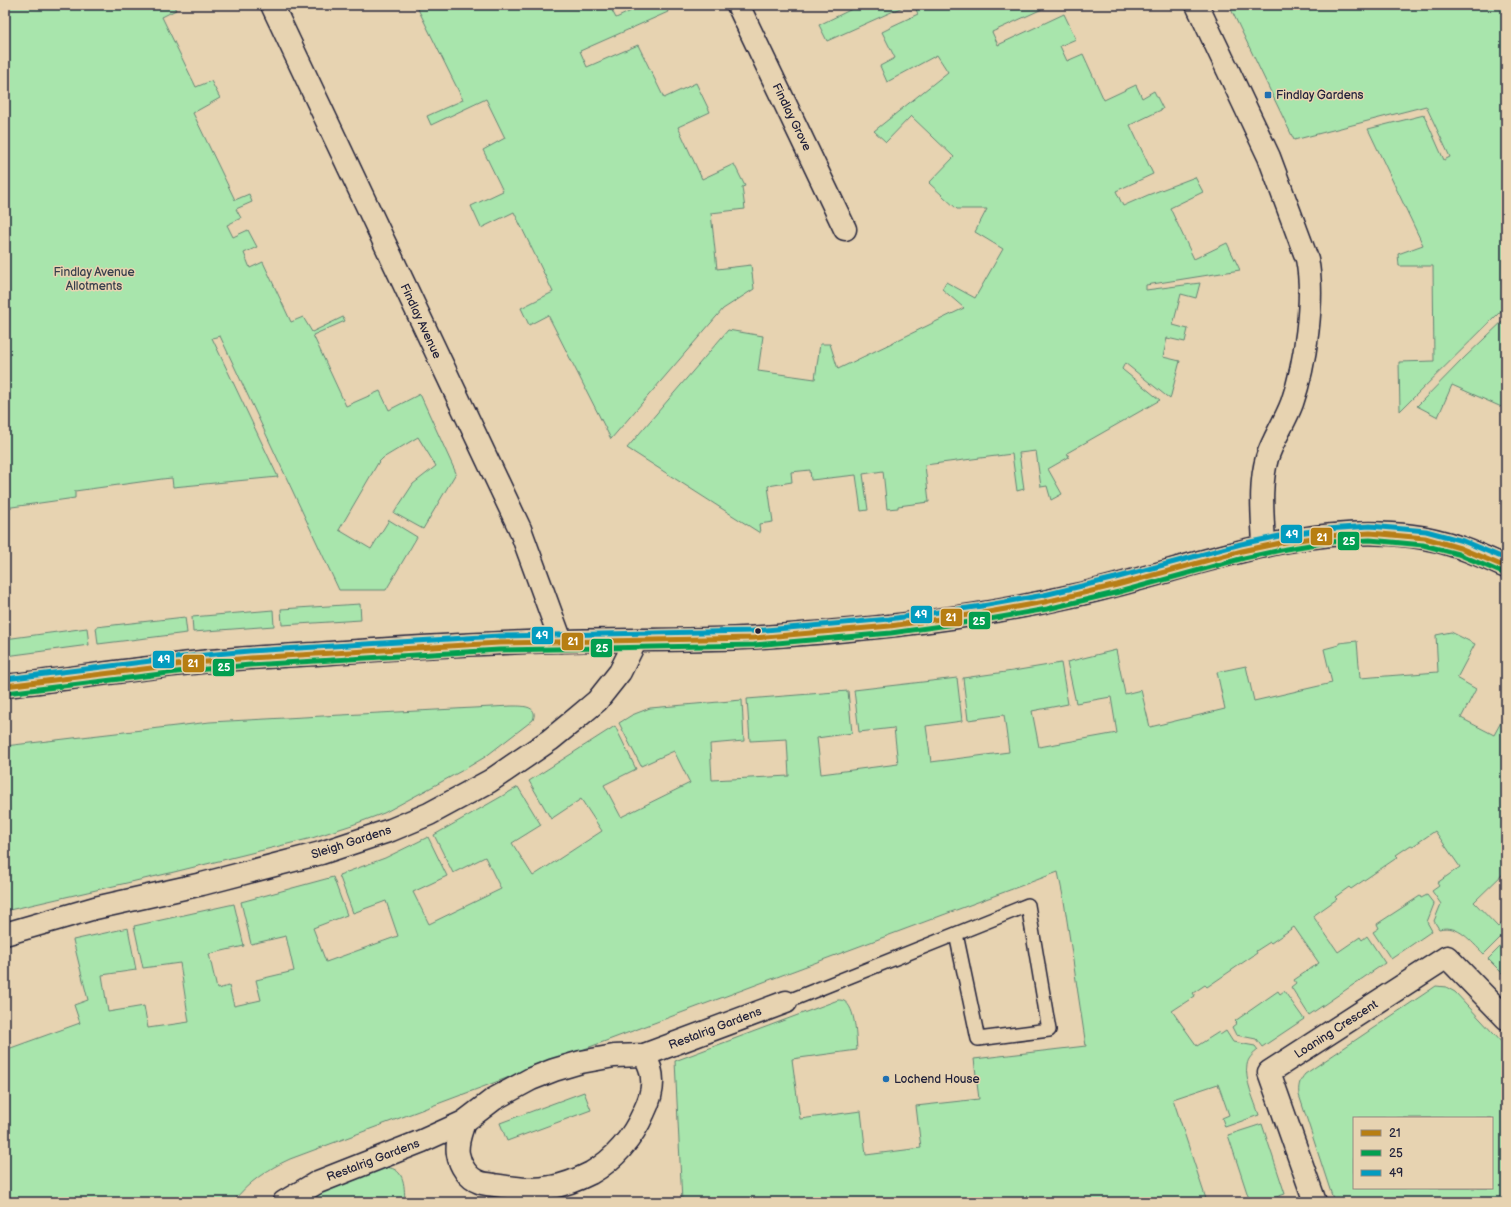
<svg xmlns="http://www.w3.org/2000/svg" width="1511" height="1207" font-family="'Balsamiq Sans',sans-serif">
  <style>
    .green { fill: #a8e5ac; stroke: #658474; fill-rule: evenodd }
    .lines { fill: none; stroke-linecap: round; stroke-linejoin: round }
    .lane-casing { stroke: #22223b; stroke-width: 16 }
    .street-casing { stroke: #22223b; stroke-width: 25 }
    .secondary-casing { stroke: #22223b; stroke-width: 25 }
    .lane { stroke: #e7d3b1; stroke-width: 13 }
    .street { stroke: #e7d3b1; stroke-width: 22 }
    .secondary { stroke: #e7d3b1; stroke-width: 22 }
    .bus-1-casing { stroke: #e7d3b1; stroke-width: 8 }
    .bus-2-casing { stroke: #e7d3b1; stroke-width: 8 }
    .bus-3-casing { stroke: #e7d3b1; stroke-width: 8 }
    .bus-1 { stroke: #b77e12; stroke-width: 5 }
    .bus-2 { stroke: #029f50; stroke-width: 5 }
    .bus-3 { stroke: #039cbf; stroke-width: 5 }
    .poi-dot { fill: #1f6fb2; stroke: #e7d3b1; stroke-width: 1.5 }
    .bus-dot { fill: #22223b; stroke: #e7d3b1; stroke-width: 1.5 }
    .labels { text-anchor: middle; stroke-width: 3; stroke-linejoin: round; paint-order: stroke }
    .poi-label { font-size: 12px; fill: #22223b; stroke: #e7d3b1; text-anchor: start }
    .street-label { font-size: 12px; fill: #22223b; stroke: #e7d3b1 }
    .park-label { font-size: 12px; fill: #363f4c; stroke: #e7d3b1 }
    .line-badge { stroke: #e7d3b1; stroke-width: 1.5 }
    .badge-label { font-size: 11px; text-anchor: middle; font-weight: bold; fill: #fff }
  </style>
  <rect width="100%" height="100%" fill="#e7d3b1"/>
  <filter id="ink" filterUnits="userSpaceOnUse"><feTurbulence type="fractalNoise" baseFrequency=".025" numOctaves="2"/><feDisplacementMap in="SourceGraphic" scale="8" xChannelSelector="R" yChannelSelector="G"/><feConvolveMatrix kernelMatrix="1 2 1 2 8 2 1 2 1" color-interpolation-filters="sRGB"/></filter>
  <g filter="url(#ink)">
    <g class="green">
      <path d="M5 5H173L176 10 162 17 196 87 211 81 220 98 193 113 235 200 249 194 252 202 236 209 241 218 227 225 233 237 248 230 257 247 244 253 250 268 263 262 291 322 303 317 312 332 343 317 345 321 313 335 346 406 380 391 389 410 420 394 456 473 423 529 394 513 413 484 436 466 418 437 383 458 378 463 339 530 371 549 389 520 417 537 386 590H339L220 336 212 338 278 477 173 487 172 478 162 479 75 491V498L5 508Z"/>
      <path d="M416 5H609L616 18 644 5H665L668 12 580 51 587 67 638 45 664 98 696 83 710 112 678 127 702 179 734 164 745 186 742 187 745 209 711 213 717 269 751 265 754 289 723 309 611 439 548 315 529 325 521 308 553 292 514 212 481 228 471 206 503 191 483 150 505 138 486 99 431 125 427 116 463 100Z"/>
      <path d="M851 5H907L827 41 819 25 852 9Z"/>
      <path d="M914 5H1051L992 32 998 45 1064 14 1076 39 1060 46 1067 61 1083 54 1104 100 1136 85 1142 98 1154 91 1163 109 1130 125 1153 174 1116 191 1123 206 1148 195 1195 177 1203 192 1170 208 1194 259 1227 243 1240 270 1146 285V290L1200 283 1196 298 1181 294 1173 325 1188 329 1185 342 1167 338 1163 357 1180 361 1170 399 1125 363 1122 369 1123 370 1160 400 1067 453 1069 457 1048 469 1062 494 1051 500 1047 486 1041 487 1036 451 1019 453 1024 489 1017 491 1012 454 925 465 929 502 898 506V508L887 509 883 471 863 474 868 510 861 511 856 475 811 480 810 470 791 472 792 482 768 486 773 522 759 524 760 533 627 448 728 330 763 336 758 371 815 379 820 344H830L838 369 964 308 942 289 946 282 975 298 1003 249 975 232 987 209H957L929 183 954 157 911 116 886 142 874 131 948 72 937 55 887 82 880 66 895 58 882 32 890 28V27L918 14Z"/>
      <path d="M1229 5H1506V279L1501 282 1506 292V306L1400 411 1399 362 1434 361 1433 266H1399L1398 254 1423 245 1368 129 1424 115 1444 160 1450 157 1426 106 1294 140Z"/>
      <path d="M1506 318V409L1452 385 1438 417 1417 406 1464 358Z"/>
      <path d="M360 604 361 620 282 625 281 609Z"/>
      <path d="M273 610 274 626 193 632 192 617Z"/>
      <path d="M185 617 187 633 98 644 96 627Z"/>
      <path d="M87 628 89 645 6 656 5 639Z"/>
      <path d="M1451 632 1475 644 1457 678 1476 689 1461 718 1494 735 1506 713V871L1474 902 1498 927 1503 922 1506 925V932L1484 954C1470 941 1459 924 1439 929L1434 921 1441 904 1432 891 1439 886 1437 883 1460 867 1435 831 1413 846 1411 845 1396 855 1398 857 1351 889 1349 887 1335 897 1337 899 1313 916 1338 952 1360 937 1362 940 1367 936 1385 963 1309 1015 1291 987 1296 983 1294 980 1319 963 1294 927 1271 943 1270 942 1256 951 1257 953 1207 987 1205 985 1193 993 1195 996 1172 1011 1197 1046 1219 1032 1220 1035 1226 1031 1233 1042 1255 1046 1258 1050C1253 1054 1248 1058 1247 1065 1244 1079 1255 1102 1259 1115L1225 1127 1222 1118 1229 1115 1218 1084 1173 1099 1207 1202H682L675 1061 838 1000C840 1000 842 1000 844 1001 856 1007 856 1039 857 1050L792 1059 800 1119 861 1111 866 1155 921 1148 916 1106 979 1099 974 1059 1086 1046 1064 901 1058 872 290 1159C268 1169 248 1182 233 1202H5V1042L8 1049 80 1023 74 1005 88 1000 73 940 128 928 136 970 102 975 108 1012 144 1006 148 1028 189 1022 180 963 143 968 134 926 234 904 244 946 209 954 217 989 229 986 234 1006 261 1000 256 980 294 971 286 936 251 944 241 902 333 877 347 915 313 928 326 962 398 936 386 901 353 913 339 875 385 858 428 837 447 876 413 892 429 924 501 889 485 857 453 873 434 835 518 787 541 825 512 843 533 876 602 831 581 799 551 819 529 781 615 726 636 769 604 785 621 817 690 783 674 751 641 766 619 723 632 715 650 708 742 700 744 741 710 744 712 780 789 776 787 739 750 741 747 699 848 691 852 733 817 738 821 774 898 764 894 728 859 732 854 690 957 678 962 721 926 726 931 762 1009 752 1004 715 968 720 963 678 1013 671 1061 663 1068 704 1032 711 1039 747 1117 733 1111 697 1076 703 1067 662 1116 650 1125 694 1141 690 1150 727 1225 709 1217 672 1246 666 1254 701 1332 683 1324 649 1339 645V643L1357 641 1360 678 1438 672 1436 635Z"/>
      <path d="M511 706C521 706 539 705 533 720L485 757 465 769 384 813 352 825 312 838 170 873 5 911V746L210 722Z"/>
      <path d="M1427 895 1434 904 1427 922 1432 931 1391 959 1373 932 1379 928 1377 924 1420 896 1421 898Z"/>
      <path d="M1506 941V977L1488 959Z"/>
      <path d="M1436 986 1446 987 1455 992 1506 1047V1202H1334L1299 1095C1298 1087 1299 1081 1305 1074ZM1354 1118H1492V1188H1354Z"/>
      <path d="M1278 991 1280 994 1284 991 1304 1019 1262 1047 1256 1039 1236 1035 1232 1027 1237 1023 1235 1021Z"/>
      <path d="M584 1092 591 1110 507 1141 500 1123Z"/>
      <path d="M1262 1124 1285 1194 1261 1202H1250L1228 1135Z"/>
      <path d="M382 1167C405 1167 404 1183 405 1202H296Z"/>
    </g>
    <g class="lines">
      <g class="lane-casing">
        <path id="lane" d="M786 1002 1028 905 1049 1030 978 1039 956 934"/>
      </g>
      <g class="street-casing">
        <g id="street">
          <path d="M272 5 520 529 561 641"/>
          <path d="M738 5 845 229"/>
          <path d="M1197 5 1269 157 1307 259C1315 298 1305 366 1292 403 1285 422 1273 439 1267 458 1259 486 1263 517 1264 546"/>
          <path d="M5 934 95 908 202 884 321 853 391 830 429 814 490 781 550 740 572 722 597 701 620 672 636 640"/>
          <path d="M464 1122C461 1132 456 1143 458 1154 460 1166 468 1178 479 1182 483 1184 489 1184 494 1185 513 1188 532 1191 551 1187 565 1185 579 1179 591 1173 615 1159 633 1137 644 1112 654 1092 656 1074 644 1055"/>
          <path d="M284 1202 318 1182 422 1141 464 1122 494 1099 531 1079 554 1070 581 1062 614 1056 644 1055 786 1002"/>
          <path d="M1315 1202 1269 1072 1447 957 1506 1018"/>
        </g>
      </g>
      <g class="secondary-casing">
        <path id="secondary" d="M5 686C73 678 141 668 210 661 245 658 281 656 316 654 397 648 479 643 560 641 621 639 682 641 743 638 771 637 799 634 827 632 911 625 994 614 1076 595 1185 571 1299 521 1412 536 1446 540 1476 553 1506 567"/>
      </g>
      <use href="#lane" class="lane"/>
      <use href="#street" class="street"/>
      <use href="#secondary" class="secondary"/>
      <g class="bus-1-casing">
        <path id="bus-1" d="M5 686 184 664 250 658 499 643 754 638 890 626 983 613 1045 602 1117 585 1242 551 1285 542 1327 536 1370 533 1425 538 1460 548 1506 567"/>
      </g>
      <g class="bus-2-casing">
        <path id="bus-2" d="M6 693 185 671 250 665 499 650 754 645 891 633 984 620 1047 609 1119 592 1244 558 1286 549 1328 542 1370 540 1423 545 1458 554 1503 573"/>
      </g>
      <g class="bus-3-casing">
        <path id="bus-3" d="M5 679 183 657 249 651 499 636 753 631 889 619 982 606 1044 595 1115 578 1241 544 1284 535 1327 529 1370 526 1426 531 1463 541 1506 559"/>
      </g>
      <use href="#bus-1" class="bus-1"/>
      <use href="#bus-2" class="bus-2"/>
      <use href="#bus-3" class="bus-3"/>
    </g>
  </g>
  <g class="poi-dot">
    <rect x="1264" y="91" width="8" height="8" rx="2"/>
    <circle cx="886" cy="1079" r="4"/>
  </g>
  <circle class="bus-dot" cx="758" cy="631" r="3.5"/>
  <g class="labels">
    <g class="poi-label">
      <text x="1276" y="99">Findlay Gardens</text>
      <text x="894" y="1083">Lochend House</text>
    </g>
    <g class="street-label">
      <text transform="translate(792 117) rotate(64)" y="4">Findlay Grove</text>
      <text transform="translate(421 321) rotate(65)" y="4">Findlay Avenue</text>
      <text transform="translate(351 842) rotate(-18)" y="4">Sleigh Gardens</text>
      <text transform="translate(715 1028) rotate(-21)" y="4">Restalrig Gardens</text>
      <text transform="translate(1336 1029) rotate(-33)" y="4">Loaning Crescent</text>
      <text transform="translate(373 1160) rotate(-21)" y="4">Restalrig Gardens</text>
    </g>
    <g class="park-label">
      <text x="94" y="276">Findlay Avenue<tspan x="94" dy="14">Allotments</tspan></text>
    </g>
  </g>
  <g class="line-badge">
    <rect x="1280" y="524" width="23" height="20" rx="4" fill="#039cbf"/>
    <rect x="1310" y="527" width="23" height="19" rx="4" fill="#b77e12"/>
    <rect x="1337" y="531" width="23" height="20" rx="4" fill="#029f50"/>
    <rect x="910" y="605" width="23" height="19" rx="4" fill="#039cbf"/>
    <rect x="940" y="608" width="23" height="19" rx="4" fill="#b77e12"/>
    <rect x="968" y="611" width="23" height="19" rx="4" fill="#029f50"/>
    <rect x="531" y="626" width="23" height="19" rx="4" fill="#039cbf"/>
    <rect x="561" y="632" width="23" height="19" rx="4" fill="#b77e12"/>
    <rect x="590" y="638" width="23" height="20" rx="4" fill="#029f50"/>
    <rect x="152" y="650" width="23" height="19" rx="4" fill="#039cbf"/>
    <rect x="182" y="654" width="23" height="19" rx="4" fill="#b77e12"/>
    <rect x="212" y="658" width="23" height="19" rx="4" fill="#029f50"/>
  </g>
  <g class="badge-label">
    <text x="1292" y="538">49</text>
    <text x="1322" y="541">21</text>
    <text x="1349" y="545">25</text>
    <text x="921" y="618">49</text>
    <text x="951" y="621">21</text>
    <text x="979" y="625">25</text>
    <text x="542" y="639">49</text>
    <text x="573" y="645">21</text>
    <text x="602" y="652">25</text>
    <text x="164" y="663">49</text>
    <text x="193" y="667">21</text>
    <text x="224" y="671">25</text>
  </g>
  <rect width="1511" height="1207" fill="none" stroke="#e7d3b1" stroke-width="20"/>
  <rect x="10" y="10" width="1491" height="1187" fill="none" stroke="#22223b" stroke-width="1.5" filter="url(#ink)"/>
  <rect x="1353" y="1117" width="140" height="72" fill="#e7d3b1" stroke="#988c82"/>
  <rect x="1361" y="1130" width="20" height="6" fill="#b77e12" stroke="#988c82"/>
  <text x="1389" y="1137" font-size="12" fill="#22223b">21</text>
  <rect x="1361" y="1150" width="20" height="6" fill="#029f50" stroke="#988c82"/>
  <text x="1389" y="1157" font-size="12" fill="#22223b">25</text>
  <rect x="1361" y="1170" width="20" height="6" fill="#039cbf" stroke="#988c82"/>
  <text x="1389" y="1177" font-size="12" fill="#22223b">49</text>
</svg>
